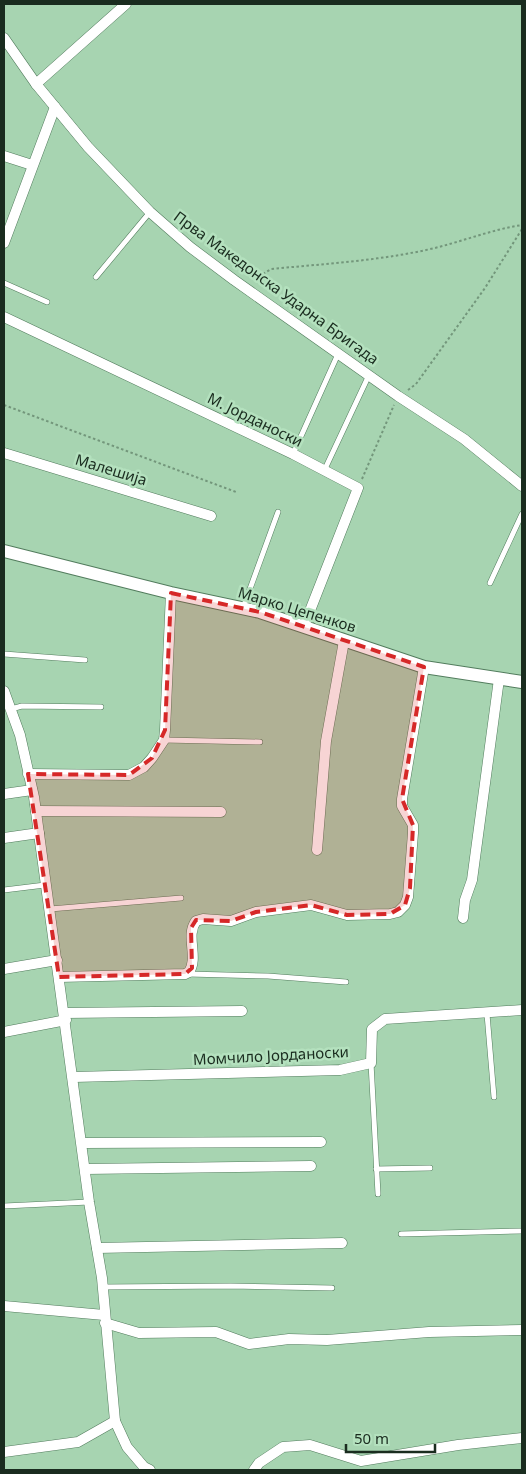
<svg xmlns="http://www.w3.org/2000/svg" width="526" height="1474" font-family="'Noto Sans',sans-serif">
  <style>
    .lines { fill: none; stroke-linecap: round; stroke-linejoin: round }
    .service-casing { stroke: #527c5d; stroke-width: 6 }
    .minor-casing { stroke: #527c5d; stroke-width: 11 }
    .tertiary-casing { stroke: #527c5d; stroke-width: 14 }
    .path { stroke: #73967b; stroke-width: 2; stroke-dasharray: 2.5 2.5; stroke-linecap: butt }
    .service { stroke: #fff; stroke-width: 5 }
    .minor { stroke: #fff; stroke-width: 10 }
    .tertiary { stroke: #fff; stroke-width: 12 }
    .marked { fill: #d62828; fill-opacity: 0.2; stroke: #d62828; stroke-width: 4; stroke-dasharray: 10 6; stroke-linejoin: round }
    .labels { text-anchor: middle; stroke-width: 5; stroke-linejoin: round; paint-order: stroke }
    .street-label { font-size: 15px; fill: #1a2c1f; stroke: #b4e1be }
  </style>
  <rect width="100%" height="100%" fill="#a7d4b1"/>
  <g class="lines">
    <g class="service-casing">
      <g id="service">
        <path d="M96 277 150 212"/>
        <path d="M4 283 47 302"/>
        <path d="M293 454 338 354"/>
        <path d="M324 471 369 375"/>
        <path d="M490 583 522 514"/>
        <path d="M243 608 278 512"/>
        <path d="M4 654 85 660"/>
        <path d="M11 709 22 706 101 707"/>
        <path d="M164 740 260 742"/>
        <path d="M4 890 45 885"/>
        <path d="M50 909 181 898"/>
        <path d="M188 974 268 976 346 982"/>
        <path d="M487 1014 494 1097"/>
        <path d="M371 1063 378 1194"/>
        <path d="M376 1169 430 1168"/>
        <path d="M4 1206 89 1202"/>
        <path d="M401 1234 522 1231"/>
        <path d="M103 1287 231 1286 332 1288"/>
      </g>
    </g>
    <g class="minor-casing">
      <g id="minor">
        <path d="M4 38 36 84 88 147 150 212 190 247 234 280 398 396 464 439 522 486"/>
        <path d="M36 84 126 4"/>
        <path d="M4 156 32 165"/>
        <path d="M4 243 55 107"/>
        <path d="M4 317 293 454 358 488 304 626"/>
        <path d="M4 453 211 516"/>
        <path d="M4 691 20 735 34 797 89 1202 102 1278 115 1421 127 1447 144 1467 150 1470"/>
        <path d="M28 774 129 775 144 767 152 758 164 740 165 730 171 593"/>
        <path d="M4 794 32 790"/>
        <path d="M36 811 221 812"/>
        <path d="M4 838 39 833"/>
        <path d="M317 850 326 741 344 641"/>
        <path d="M463 918 465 900 472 880 499 679"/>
        <path d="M4 969 57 960"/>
        <path d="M59 977 185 974 189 972C199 957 185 936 196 921L203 919 231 921 256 912 311 905 347 915 390 914 398 912 405 905 408 897 413 833V825L402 806V799L424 667"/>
        <path d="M65 1013 242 1011"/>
        <path d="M4 1032 66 1020"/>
        <path d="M74 1077 340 1070 371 1063 372 1029 385 1019 522 1010"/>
        <path d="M82 1143 321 1142"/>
        <path d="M85 1169 311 1166"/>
        <path d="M97 1248 342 1243"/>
        <path d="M4 1306 104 1315"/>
        <path d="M105 1323 139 1333 216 1332 249 1344 289 1339 327 1340 429 1332 522 1330"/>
        <path d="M4 1452 78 1442 115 1421"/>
        <path d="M254 1470 259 1463 283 1447 310 1445 361 1461 458 1445 522 1438"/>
      </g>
    </g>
    <g class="tertiary-casing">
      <path id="tertiary" d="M4 551 171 593 260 612 424 667 522 682"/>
    </g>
    <g class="path">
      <path d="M248 275 263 274 271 269C323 264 375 261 426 250 459 243 489 230 522 225"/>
      <path d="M408 390 416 384 485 288 522 229"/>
      <path d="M4 405 236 492"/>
      <path d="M362 479 394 405"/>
    </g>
    <use href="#service" class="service"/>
    <use href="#minor" class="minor"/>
    <use href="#tertiary" class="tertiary"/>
  </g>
  <path class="marked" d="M171 593 260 612 424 667 402 799 413 825 410 888 405 905 390 914 347 915 311 905 256 912 231 921 196 920 191 928 192 968 185 974 59 977 28 774 129 775 152 758 165 730Z"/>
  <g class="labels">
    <g class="street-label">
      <text transform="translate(276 288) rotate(36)" y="5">Прва Македонска Ударна Бригада</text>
      <text transform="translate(255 420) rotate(26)" y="5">М. Јорданоски</text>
      <text transform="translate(111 470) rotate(17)" y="5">Малешија</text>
      <text transform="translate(297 610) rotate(17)" y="5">Марко Цепенков</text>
      <text transform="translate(271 1056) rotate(-3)" y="5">Момчило Јорданоски</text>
    </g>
  </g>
  <rect width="526" height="1474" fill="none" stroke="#1a2c1f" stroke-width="10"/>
  <path d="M346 1444v8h89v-8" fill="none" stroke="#1a2c1f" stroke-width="2.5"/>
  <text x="354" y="1444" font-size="15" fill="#1a2c1f" stroke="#b4e1be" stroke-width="4" paint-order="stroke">50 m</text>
</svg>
